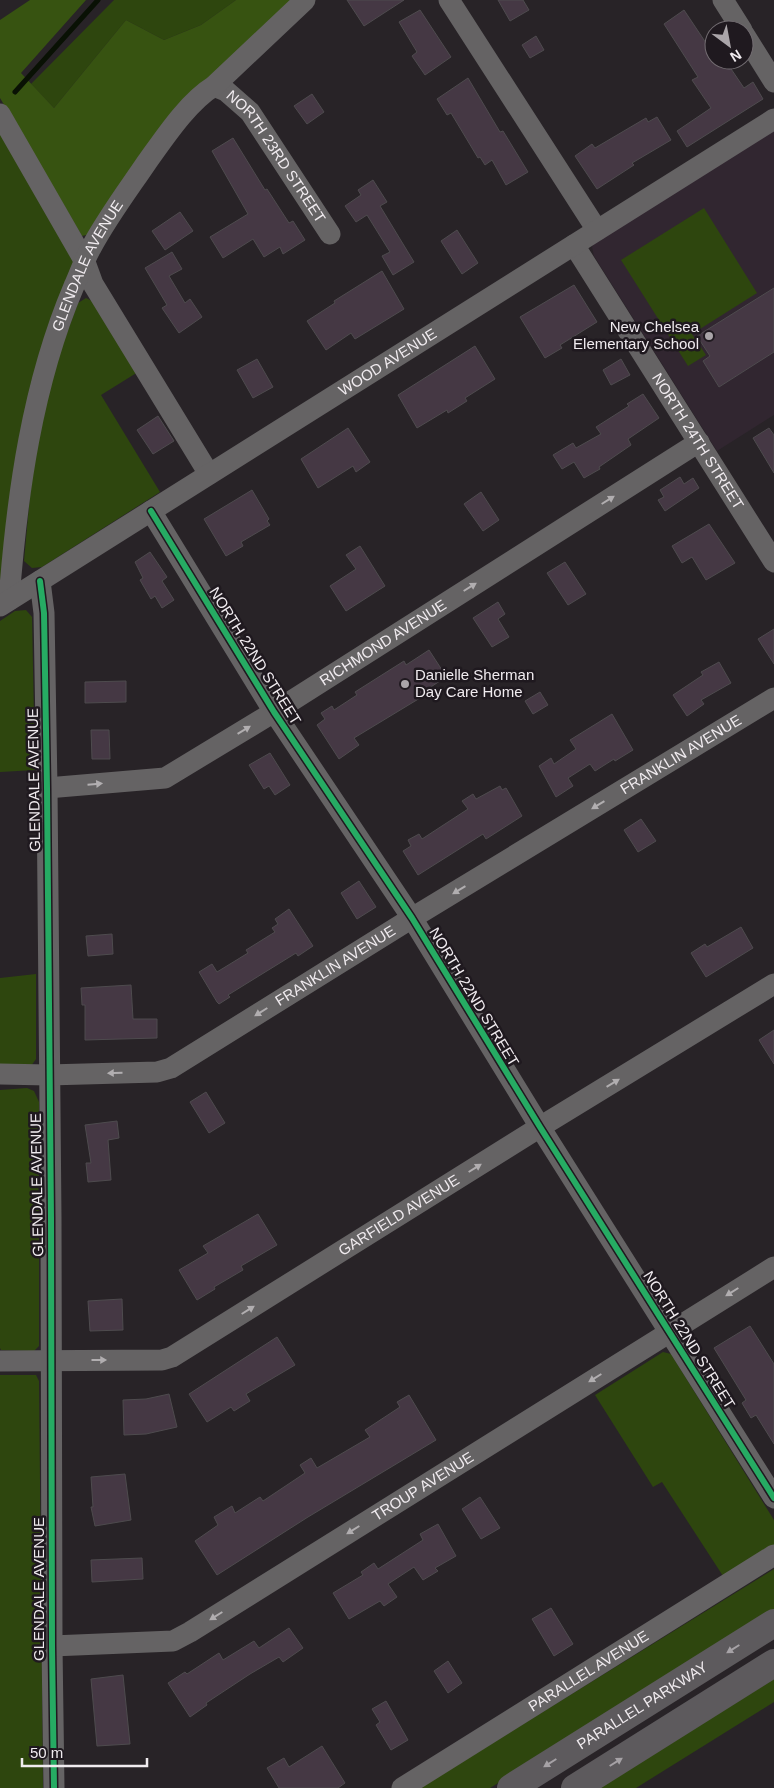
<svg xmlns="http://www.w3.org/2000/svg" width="774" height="1788" font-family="Helvetica,sans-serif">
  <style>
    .built { fill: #312630 }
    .green { fill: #2e460e }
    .forest { fill: #375311 }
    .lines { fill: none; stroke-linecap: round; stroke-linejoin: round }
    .stream { stroke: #091104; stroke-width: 5 }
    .building { fill: #453844; stroke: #4e4b4e }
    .minor { stroke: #656364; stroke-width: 21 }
    .major { stroke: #5d5a5d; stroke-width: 28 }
    .cycleway-casing { stroke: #1f191f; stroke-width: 9 }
    .cycleway { stroke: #26ab63; stroke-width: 6 }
    .oneway { fill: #b1aeb0 }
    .oneway2 { fill: #a6a2a6 }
    .poi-dot { fill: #aaa5a9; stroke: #1f191f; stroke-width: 2 }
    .labels { text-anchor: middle; stroke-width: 5; stroke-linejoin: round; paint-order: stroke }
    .street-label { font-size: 15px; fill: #f0ebef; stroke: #1f191f }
    .poi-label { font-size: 15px; fill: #f0ebef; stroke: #1f191f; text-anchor: end }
  </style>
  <rect width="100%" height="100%" fill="#282327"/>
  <path class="built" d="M774 130V415L717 451 594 256 592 247 595 242Z"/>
  <g class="green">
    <path d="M114 0H236L201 25 164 40 126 20 54 108 31 84Z"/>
    <path d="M0 126 75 256 0 592Z"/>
    <path d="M704 208 757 293 692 334 706 355 688 366 621 260Z"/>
    <path d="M86 298 94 302 138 372 101 395 160 492 42 567 32 568 24 561 32 473 53 371 78 303Z"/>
    <path d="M26 610 32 617 35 770 0 772V621L15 611Z"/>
    <path d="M36 974V1059L31 1066 0 1065V978Z"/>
    <path d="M27 1088 34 1091 39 1102V1346L34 1351 1 1350 0 1348V1090Z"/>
    <path d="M663 1352 671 1354 774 1520V1545L723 1576 662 1482 653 1487 595 1395Z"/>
    <path d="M0 1375H36L39 1381 43 1788H0Z"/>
    <path d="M774 1569V1612L490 1788H420Z"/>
    <path d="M774 1679V1702L636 1788H600Z"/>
  </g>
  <path class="forest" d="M30 0H86L21 73 54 108 126 20 164 40 201 25 236 0H293L91 234 82 236 0 98V20Z"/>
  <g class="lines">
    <path class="stream" d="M15 92 98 0"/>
  </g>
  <g class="building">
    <path d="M347 0H404L364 26Z"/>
    <path d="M498 0H523L529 10 510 21Z"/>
    <path d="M420 10 451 57 425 75 412 56 417 52 399 22Z"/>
    <path d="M684 10 714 55V60H725L744 88 753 82 763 99 687 147 677 131 711 108 692 80 698 77 664 24Z"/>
    <path d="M536 36 544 50 530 58 522 45Z"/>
    <path d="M468 78 500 132 503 131 528 172 506 185 492 160 485 165 480 157 478 158 451 113 447 115 437 99Z"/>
    <path d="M312 94 324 112 307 124 294 106Z"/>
    <path d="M657 117 671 140 632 163 634 165 597 189 575 156 592 144 595 148 646 118 648 122Z"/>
    <path d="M233 138 265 190 267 189 289 223 293 221 305 240 283 254 280 247 264 257 253 239 223 258 210 237 248 214 212 151Z"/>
    <path d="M373 180 387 202 380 206 414 262 393 275 382 256 390 252 367 215 356 222 345 206 361 195 358 190Z"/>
    <path d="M180 212 193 231 165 250 152 231Z"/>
    <path d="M457 230 478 263 462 274 441 241Z"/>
    <path d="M172 252 182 269 169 276 185 303 190 299 202 317 179 333 162 308 167 305 145 268Z"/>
    <path d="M382 271 404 309 355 339 351 333 326 350 307 321 335 303 334 301Z"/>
    <path d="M574 285 597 322 560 345 562 348 545 358 520 317Z"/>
    <path d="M774 288V352L719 387 703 361 710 356 697 336Z"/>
    <path d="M475 346 495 379 465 398 467 401 448 413 447 410 417 428 398 395Z"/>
    <path d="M257 359 273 387 253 398 237 370Z"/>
    <path d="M621 359 630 375 611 385 603 370Z"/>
    <path d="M643 394 659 418 628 439 631 445 599 467 600 469 584 478 574 462 562 469 553 455 573 443 576 448 601 434 596 427 629 406 627 404Z"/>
    <path d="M158 416 174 441 153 454 137 430Z"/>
    <path d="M348 428 370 462 356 472 353 466 318 488 301 459Z"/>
    <path d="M769 428 774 435V473L753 438Z"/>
    <path d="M680 477 684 484 693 478 699 488 665 511 658 500 664 497 660 490Z"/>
    <path d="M252 490 269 519 267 521 270 525 241 542 243 546 226 556 204 519Z"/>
    <path d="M481 492 499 520 483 531 464 504Z"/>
    <path d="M709 524 735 563 706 580 692 557 682 563 672 546Z"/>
    <path d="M360 546 385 586 346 611 330 586 356 569 346 555Z"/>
    <path d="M150 552 167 577 162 581 174 600 162 608 155 596 151 599 140 580 143 578 135 562Z"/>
    <path d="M565 562 586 594 568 605 547 573Z"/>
    <path d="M498 602 505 614 498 619 509 637 492 647 473 618Z"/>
    <path d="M774 629V664L758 639Z"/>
    <path d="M429 650 442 670 439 672 443 679 423 692 425 695 354 738 359 745 339 759 317 725 325 719 321 713 332 706 334 710 357 695 355 692 404 661 406 665Z"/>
    <path d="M719 662 731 683 701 700 704 704 687 716 673 695 703 675 701 672Z"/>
    <path d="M126 681V702L85 703V682Z"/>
    <path d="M540 692 548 705 533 714 525 701Z"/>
    <path d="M612 714 633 750 615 761 614 759 595 771 590 764 568 778 573 786 556 797 539 766 551 758 554 764 576 749 570 740Z"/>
    <path d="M91 730H109L110 759H92Z"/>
    <path d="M270 753 290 785 275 795 269 786 264 789 249 765Z"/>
    <path d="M500 786 502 790 506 788 522 816 486 839 483 834 418 875 403 851 411 846 408 840 419 834 422 839 468 809 462 801 473 794 476 799Z"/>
    <path d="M641 819 656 841 638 852 624 830Z"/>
    <path d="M359 881 376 907 357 919 341 893Z"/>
    <path d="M289 909 313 946 298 956 296 953 228 995 230 997 219 1004 217 1002 199 972 212 964 217 972 248 953 246 950 275 932 272 928 278 924 275 919Z"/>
    <path d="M741 927 753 948 706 977 691 953 705 944 707 947Z"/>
    <path d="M112 934 113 954 88 956 86 936Z"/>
    <path d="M131 985 133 1019H157V1038L85 1040V1005H82L81 988Z"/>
    <path d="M774 1030V1064L759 1040Z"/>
    <path d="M206 1092 225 1123 209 1133 190 1102Z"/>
    <path d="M117 1121 119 1138 108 1140 111 1180 88 1182 86 1163H91L85 1125Z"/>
    <path d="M258 1214 277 1245 241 1266 243 1270 214 1287 215 1289 197 1300 179 1270 208 1253 203 1246Z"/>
    <path d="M122 1299 123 1330 90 1331 88 1301Z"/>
    <path d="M750 1326 774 1364V1444L756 1415 751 1418 742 1403 746 1400 714 1348Z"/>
    <path d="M277 1337 295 1365 246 1394 250 1401 234 1411 231 1407 207 1422 189 1394Z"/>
    <path d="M169 1394 177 1427 146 1434 124 1435 123 1400 146 1399Z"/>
    <path d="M409 1395 436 1440 308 1517 217 1575 195 1541 218 1525 214 1517 232 1506 235 1513 260 1497 263 1501 305 1473 300 1465 311 1458 317 1468 370 1437 365 1430 400 1407 397 1402Z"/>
    <path d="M125 1474 131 1520 95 1526 91 1507H93L91 1477Z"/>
    <path d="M480 1497 500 1528 481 1539 462 1509Z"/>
    <path d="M438 1524 456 1556 435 1568 438 1571 423 1580 414 1567 388 1584 397 1597 384 1606 380 1601 349 1619 333 1593 363 1575 361 1572 374 1563 378 1569 423 1540 420 1534Z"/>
    <path d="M142 1558 143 1579 92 1582 91 1560Z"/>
    <path d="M551 1608 573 1644 554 1656 532 1619Z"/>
    <path d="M289 1628 303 1648 283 1662 279 1657 250 1674 206 1703 207 1705 190 1717 168 1683 185 1672 187 1674 219 1653 223 1660 254 1641 259 1648Z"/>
    <path d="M448 1661 462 1683 448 1693 434 1671Z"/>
    <path d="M123 1675 130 1744 97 1746 91 1679Z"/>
    <path d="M386 1701 408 1740 391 1750 376 1725 380 1722 372 1709Z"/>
    <path d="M322 1746 345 1783 338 1788H279L267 1768 284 1758 289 1767Z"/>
  </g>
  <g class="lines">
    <g class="minor">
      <path d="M449 0 597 230"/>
      <path d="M723 0 742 30"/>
      <path d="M744 34 774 82"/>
      <path id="s1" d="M214 86 226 91 250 112 330 234"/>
      <path d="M0 114 85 262 93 284 209 474"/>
      <path id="s2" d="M574 245 774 562"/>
      <path d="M151 511 274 712 412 918 540 1127 774 1498"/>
      <path d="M40 581 44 613 47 788 51 1217 52 1646 54 1788"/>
      <path id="s3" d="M9 600C17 494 32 385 74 286 80 273 84 260 91 248 107 218 128 190 147 162 165 137 188 102 214 86L305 0"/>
      <path id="s4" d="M0 606 774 119"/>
      <path id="s5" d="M47 788 165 778 274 712 699 442"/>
      <path id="s6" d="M0 1074 48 1075 157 1072 171 1068 412 918 774 698"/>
      <path id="s7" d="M0 1361 162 1360 172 1357 540 1127 774 984"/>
      <path id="s8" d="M52 1646 173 1641 190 1632 774 1267"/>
      <path id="s9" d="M402 1788 774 1555"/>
    </g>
    <g class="major">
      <path id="s10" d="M511 1788 774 1623"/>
      <path d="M575 1788 774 1663"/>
    </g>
    <g class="cycleway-casing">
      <g id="cycleway">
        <path d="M151 511 274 712 412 918 540 1127 774 1498"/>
        <path d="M40 581 44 613 47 788 51 1217 52 1646 54 1788"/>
      </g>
    </g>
    <use href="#cycleway" class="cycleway"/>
  </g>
  <defs><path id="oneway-solid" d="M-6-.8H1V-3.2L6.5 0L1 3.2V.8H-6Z" transform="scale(1.25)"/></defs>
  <g class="oneway">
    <use href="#oneway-solid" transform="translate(608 500) rotate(-32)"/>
    <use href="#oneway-solid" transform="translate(470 587) rotate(-32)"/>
    <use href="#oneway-solid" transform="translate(244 730) rotate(-31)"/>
    <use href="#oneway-solid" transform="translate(95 784) rotate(-5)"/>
    <use href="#oneway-solid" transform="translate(598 805) rotate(149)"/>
    <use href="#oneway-solid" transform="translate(459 890) rotate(149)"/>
    <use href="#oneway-solid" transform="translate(261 1012) rotate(148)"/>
    <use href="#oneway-solid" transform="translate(115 1073) rotate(179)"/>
    <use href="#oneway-solid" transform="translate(613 1083) rotate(-31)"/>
    <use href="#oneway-solid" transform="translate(475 1168) rotate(-32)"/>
    <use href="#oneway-solid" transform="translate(732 1292) rotate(148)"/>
    <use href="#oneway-solid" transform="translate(248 1310) rotate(-32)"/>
    <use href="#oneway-solid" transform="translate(99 1360)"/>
    <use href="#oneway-solid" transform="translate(595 1378) rotate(148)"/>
    <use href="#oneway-solid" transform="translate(353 1530) rotate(148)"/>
    <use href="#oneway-solid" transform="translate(216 1616) rotate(148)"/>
  </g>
  <g class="oneway2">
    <use href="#oneway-solid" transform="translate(733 1649) rotate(148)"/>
    <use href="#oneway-solid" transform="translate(616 1762) rotate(-32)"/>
    <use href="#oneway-solid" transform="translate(550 1763) rotate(148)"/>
  </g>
  <g class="poi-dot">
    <circle cx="709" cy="336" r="5"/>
    <circle cx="405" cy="684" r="5"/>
  </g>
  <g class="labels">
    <g class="street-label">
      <text dy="5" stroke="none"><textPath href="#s1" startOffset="96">NORTH 23RD STREET</textPath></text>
      <text dy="5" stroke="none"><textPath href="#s3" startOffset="346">GLENDALE AVENUE</textPath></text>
      <text dy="5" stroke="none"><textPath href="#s4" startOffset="458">WOOD AVENUE</textPath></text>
      <text dy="5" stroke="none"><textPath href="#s2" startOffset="232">NORTH 24TH STREET</textPath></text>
      <text dy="5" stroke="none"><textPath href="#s5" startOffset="375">RICHMOND AVENUE</textPath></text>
      <text transform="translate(255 656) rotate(58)" y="5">NORTH 22ND STREET</text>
      <text dy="5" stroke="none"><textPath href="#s6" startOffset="770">FRANKLIN AVENUE</textPath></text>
      <text transform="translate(34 780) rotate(-91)" y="5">GLENDALE AVENUE</text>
      <text dy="5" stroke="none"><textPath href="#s6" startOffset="365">FRANKLIN AVENUE</textPath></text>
      <text transform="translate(474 997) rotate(59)" y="5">NORTH 22ND STREET</text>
      <text transform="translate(37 1185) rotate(-91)" y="5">GLENDALE AVENUE</text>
      <text dy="5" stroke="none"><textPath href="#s7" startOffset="440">GARFIELD AVENUE</textPath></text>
      <text transform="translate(689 1340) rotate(58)" y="5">NORTH 22ND STREET</text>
      <text dy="5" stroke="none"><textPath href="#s8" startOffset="415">TROUP AVENUE</textPath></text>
      <text transform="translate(39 1589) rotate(-90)" y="5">GLENDALE AVENUE</text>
      <text dy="5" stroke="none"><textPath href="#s9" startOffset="220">PARALLEL AVENUE</textPath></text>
      <text dy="5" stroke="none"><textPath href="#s10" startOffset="155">PARALLEL PARKWAY</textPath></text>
    </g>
    <g class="poi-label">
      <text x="699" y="332">New Chelsea<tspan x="699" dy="17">Elementary School</tspan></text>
      <text x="415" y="680" text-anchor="start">Danielle Sherman<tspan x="415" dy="17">Day Care Home</tspan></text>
    </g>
  </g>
  <g transform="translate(729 45) rotate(148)"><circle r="24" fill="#1f191f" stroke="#736d72"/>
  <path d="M0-4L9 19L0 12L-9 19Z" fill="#aaa5a9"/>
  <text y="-8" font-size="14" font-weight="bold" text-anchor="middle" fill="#f0ebef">N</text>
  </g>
  <path d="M22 1758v8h125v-8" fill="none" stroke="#f0ebef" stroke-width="2.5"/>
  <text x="30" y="1758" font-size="15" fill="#f0ebef" stroke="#1f191f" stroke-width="4" paint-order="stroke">50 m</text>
</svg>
